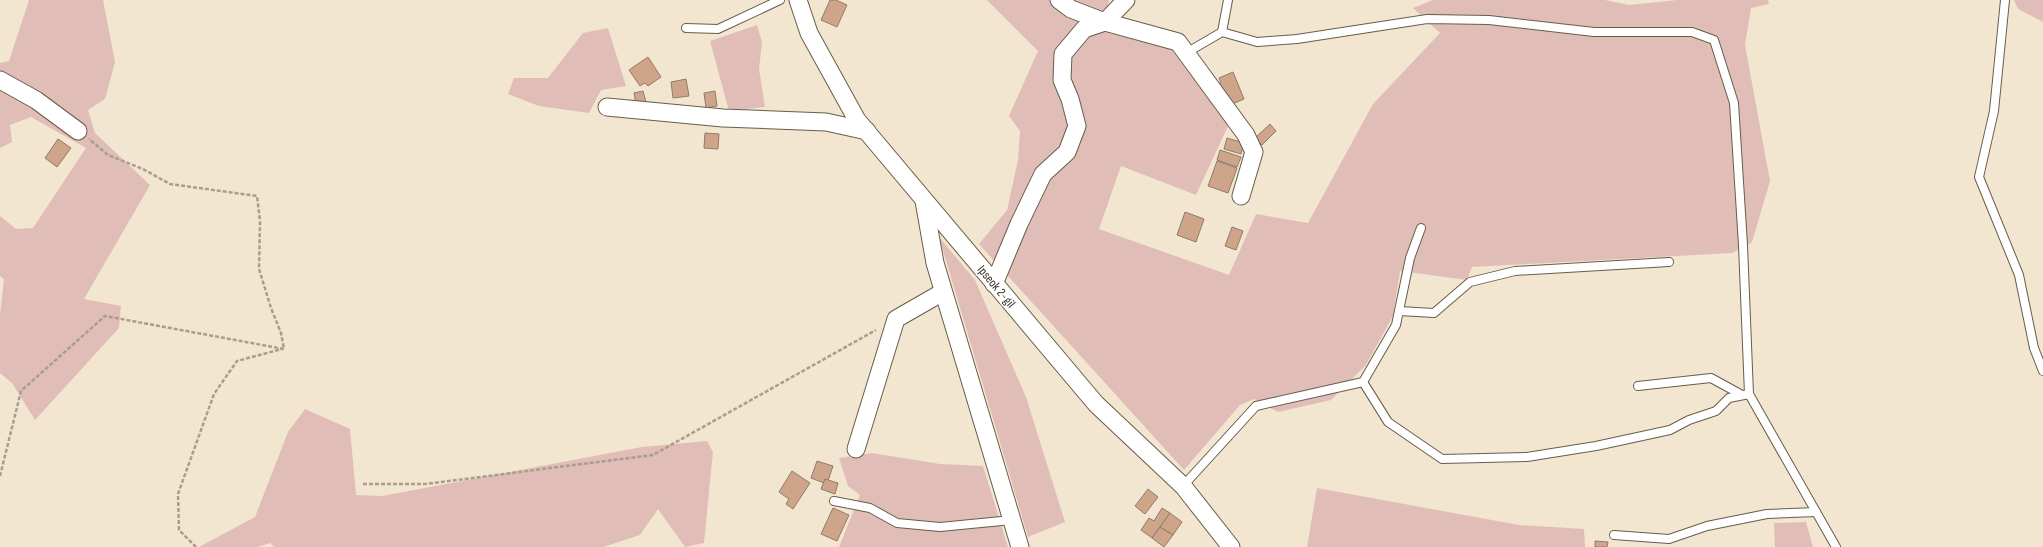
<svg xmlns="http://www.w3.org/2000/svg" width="2043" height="547" font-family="'Sofia Sans Condensed',sans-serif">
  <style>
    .green { fill: #e1bdb8 }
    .building { fill: #cea589; stroke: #8f7b6e }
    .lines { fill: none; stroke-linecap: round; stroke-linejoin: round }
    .service-casing { stroke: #675d4a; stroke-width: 10 }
    .minor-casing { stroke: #675d4a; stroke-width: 19 }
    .path { stroke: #a79e8d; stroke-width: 2.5; stroke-dasharray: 4 2; stroke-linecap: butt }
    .service { stroke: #fff; stroke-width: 8 }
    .minor { stroke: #fff; stroke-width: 17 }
    .labels { text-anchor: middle; stroke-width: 3; stroke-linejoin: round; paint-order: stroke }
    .street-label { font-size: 13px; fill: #353128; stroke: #fff }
  </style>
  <rect width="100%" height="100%" fill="#f2e6d0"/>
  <g class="green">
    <path d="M29 0H103L115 62 105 99 88 110 95 133 150 185 84 299 121 306 119 328 35 420 12 383 0 373V315L4 279 0 276V216L16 229 33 228 86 148 31 117 10 125 12 142 0 148V63L9 61Z"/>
    <path d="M987 0H1109L1104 32 1172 50 1228 126 1196 195 1121 166 1099 229 1229 275 1256 214 1308 223 1373 104 1440 33 1413 8 1433 0H1605L1629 5 1677 0H1768L1769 4 1751 8 1745 45 1770 181 1752 242 1732 253 1472 267 1467 280 1400 271 1393 316 1366 365 1331 400 1278 412 1254 399 1240 405 1184 470 979 244 1007 210 1018 160 1020 131 1009 116 1038 51Z"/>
    <path d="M2014 0H2043V22L2018 9Z"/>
    <path d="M757 25 762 42 759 69 765 107 729 111 710 41Z"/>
    <path d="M608 28 626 86 601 90 589 113 539 106 508 94 514 78H548L583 33Z"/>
    <path d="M939 237 975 280 1026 397 1065 522 1028 537Z"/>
    <path d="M305 409 350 429 356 495 382 496 642 447 707 441 713 452 704 543 685 547 658 509 640 535 603 547H274L270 543 258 547H199L255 517 288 432Z"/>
    <path d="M872 453 940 464 983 466 1008 547H839L860 495 848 486 839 458Z"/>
    <path d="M1317 488 1519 525 1584 529 1585 547H1307Z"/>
    <path d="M1806 522 1813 547H1775L1774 523Z"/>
  </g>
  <g class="building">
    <path d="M830 0H836L847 5 837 27 821 20Z"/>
    <path d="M648 57 661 77 648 86 645 83 640 86 629 70Z"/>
    <path d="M1233 72 1244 99 1230 105 1218 85 1221 83 1219 78Z"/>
    <path d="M686 79 689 96 673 98 671 82Z"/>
    <path d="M643 91 646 102 636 104 634 93Z"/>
    <path d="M715 91 717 106 706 108 704 93Z"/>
    <path d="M1270 124 1276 131 1262 145 1255 138Z"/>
    <path d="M705 133 719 134 718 149 704 148Z"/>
    <path d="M1227 138 1244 143 1241 154 1224 149Z"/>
    <path d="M58 139 71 148 57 167 45 158Z"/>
    <path d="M1220 150 1241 157 1237 167 1217 160Z"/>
    <path d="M1217 161 1237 168 1228 193 1208 186Z"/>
    <path d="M1185 212 1204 219 1196 242 1177 235Z"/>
    <path d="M1232 227 1243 231 1236 250 1225 246Z"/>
    <path d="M817 461 833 466 827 484 811 478Z"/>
    <path d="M792 471 810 483 793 509 786 504 789 499 779 492Z"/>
    <path d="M825 479 838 483 835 494 821 489Z"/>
    <path d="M1148 489 1158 497 1145 514 1135 506Z"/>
    <path d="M833 508 849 515 837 541 821 534Z"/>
    <path d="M1162 508 1170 513 1152 538 1141 530 1149 518 1154 521Z"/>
    <path d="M1170 513 1182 522 1173 535 1160 527Z"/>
    <path d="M1160 527 1173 535 1164 547 1152 538Z"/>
    <path d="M1595 541 1608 542 1607 547H1595Z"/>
  </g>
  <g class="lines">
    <g class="service-casing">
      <g id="service">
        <path d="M2005 0 1994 111 1979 177 2019 275 2034 348 2043 371"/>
        <path d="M686 28 718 29 780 0"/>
        <path d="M1222 32 1257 42 1297 39 1427 19 1489 20 1594 32H1692L1714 40 1734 103 1743 245 1749 394 1836 547"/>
        <path d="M1186 53 1222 32 1228 0"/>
        <path d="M1399 311 1434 313 1470 282 1515 271 1669 262"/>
        <path d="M1363 382 1388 422 1442 459 1527 457 1596 446 1670 430 1689 420 1716 411 1729 398 1749 394"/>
        <path d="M1638 386 1711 378 1742 395"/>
        <path d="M1183 486 1256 406 1363 382 1396 325 1410 258 1421 228"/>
        <path d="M834 501 870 508 897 523 940 527 1012 520"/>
        <path d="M1614 535 1669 539 1707 526 1767 514 1816 512"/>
      </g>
    </g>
    <g class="minor-casing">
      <g id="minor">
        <path d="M798 0 809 33 857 120 1096 404 1183 486 1231 547"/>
        <path d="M1059 0 1071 9 1105 22 1178 42 1246 135 1254 152 1241 196"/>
        <path d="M0 80 36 100 78 131"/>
        <path d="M607 107 723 118 826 122 867 131"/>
        <path d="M924 201 935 263 1020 547"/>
        <path d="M994 284 1019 224 1043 174 1067 152 1077 126 1070 99 1062 80 1063 54 1084 29 1105 22 1126 0"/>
        <path d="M856 449 896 319 943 292"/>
      </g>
    </g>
    <g class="path">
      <path d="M0 476 21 391 105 316 284 349 281 333 271 308 259 269 260 221 257 196 170 184 143 169 108 155 89 139"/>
      <path d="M363 484H425L653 455 876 330"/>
      <path d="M196 547 179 530 178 494 214 394 237 361 282 349"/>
    </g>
    <use href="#service" class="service"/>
    <use href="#minor" class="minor"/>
  </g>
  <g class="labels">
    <g class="street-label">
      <text transform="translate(997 286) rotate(50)" y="5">Ipseok 2-gil</text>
    </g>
  </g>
</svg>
